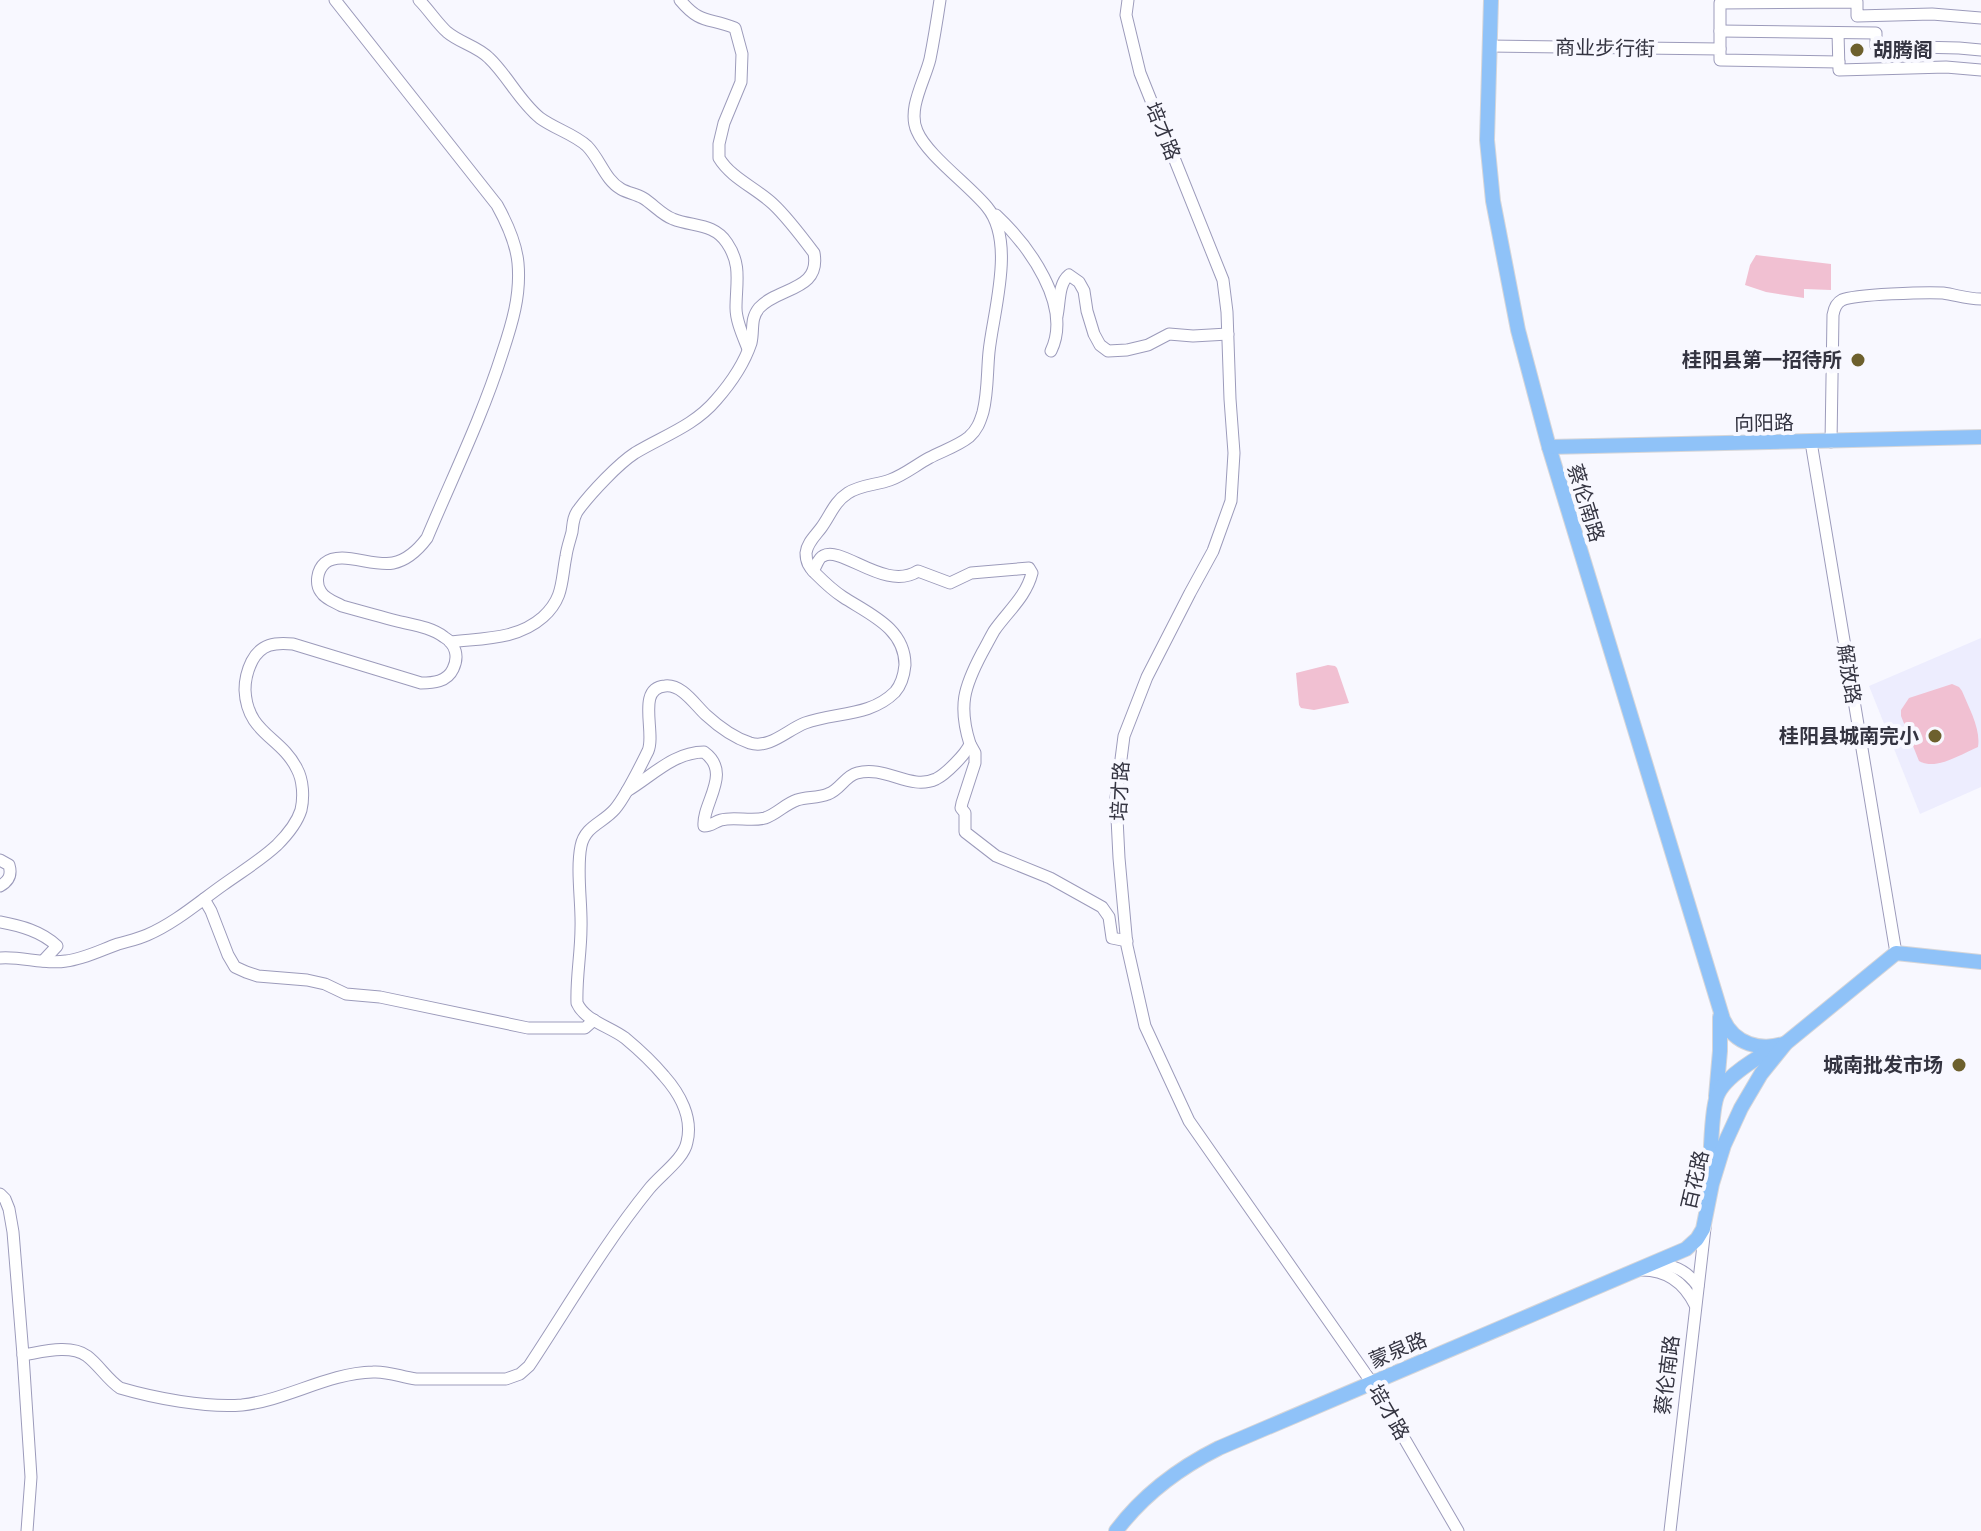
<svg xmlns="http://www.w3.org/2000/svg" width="1981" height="1531" font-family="Mulish,'Noto Sans SC',sans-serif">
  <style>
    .built { fill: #ededfe }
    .green { fill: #f1c0d2 }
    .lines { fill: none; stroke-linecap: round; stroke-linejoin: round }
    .minor-casing { stroke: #9c9bbb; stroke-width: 13 }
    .major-casing { stroke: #d6d6d9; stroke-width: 16 }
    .minor { stroke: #fff; stroke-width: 11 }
    .major { stroke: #8fc2f8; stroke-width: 14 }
    .poi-dot { fill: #6d602d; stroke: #f8f8ff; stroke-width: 3 }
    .labels { text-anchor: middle; stroke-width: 8; stroke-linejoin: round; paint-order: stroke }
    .street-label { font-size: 20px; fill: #343441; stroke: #f8f8ff }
    .poi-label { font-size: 20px; font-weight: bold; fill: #343441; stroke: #f8f8ff; text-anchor: end }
  </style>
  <rect width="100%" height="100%" fill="#f8f8ff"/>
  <path class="built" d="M1981 638V787L1920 814 1869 686Z"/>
  <g class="green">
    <path d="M1756 255 1831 264V290L1804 289V298L1766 292 1745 285 1750 265Z"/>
    <path d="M1328 665 1335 666 1337 668 1349 703 1314 710 1301 708 1299 705 1296 673Z"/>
    <path d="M1952 684 1959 687 1962 691C1969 708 1981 729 1978 747 1961 754 1936 771 1919 761L1901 716V710L1909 698Z"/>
  </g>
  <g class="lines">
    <g class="minor-casing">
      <g id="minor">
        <path d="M419 0C429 10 437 23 447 32 460 43 477 46 489 58 508 76 519 101 540 118 555 129 574 134 587 146 600 159 605 180 621 189 628 193 636 194 643 198 653 204 662 215 673 219 693 227 714 223 727 243 742 265 736 283 736 308 736 321 743 336 748 349"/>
        <path d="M1128 0 1126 15 1140 73 1223 280 1227 312 1230 399 1234 453 1231 501 1213 551 1190 593 1147 677 1124 736 1116 798 1119 858 1127 946 1145 1026 1189 1121 1372 1383 1458 1531"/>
        <path d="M1720 31 1876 33V46L1959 48 1981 50"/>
        <path d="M1838 33 1839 70 1946 67 1981 70"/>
        <path d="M1489 46 1720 49V60L1839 62"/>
        <path d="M1720 49V3L1857 2V16L1932 14 1981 18"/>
        <path d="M996 215C1028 245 1073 305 1051 351"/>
        <path d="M1057 316C1060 303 1058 284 1069 275L1079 282 1084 291 1087 311 1094 334 1100 345 1108 351 1127 350 1148 345 1169 334 1193 336 1228 334"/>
        <path d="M1811 442 1896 953"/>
        <path d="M1831 442 1833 315C1834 309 1836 303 1842 300 1855 294 1928 292 1943 293 1957 295 1966 299 1981 299"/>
        <path d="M450 642C483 638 517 640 543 617 564 598 561 581 566 556 567 548 570 540 572 532 573 524 573 516 579 509 591 493 618 464 635 453 663 436 694 426 716 400 731 383 744 364 751 343 754 330 750 319 759 308 778 287 821 291 814 253 802 237 787 217 773 204 756 188 731 178 719 158V144L724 123 741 82 742 54 735 28C708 17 701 25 680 0"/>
        <path d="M970 744 975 753V763L962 803 961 808 965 813V832L996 856 1050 878 1102 907 1109 917 1112 938 1127 941"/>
        <path d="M627 791C652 776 674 752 704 752 733 773 702 803 704 826 712 826 714 822 721 820 735 816 750 822 765 818 777 814 785 804 797 800 807 797 818 798 828 794 840 790 845 776 857 773 886 765 910 791 936 779 946 774 966 754 970 744 958 706 964 687 982 653 986 646 990 638 994 631 1007 612 1026 597 1032 573L1029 568 971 573 950 583 918 571C885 592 842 545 823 556 818 558 816 567 813 571"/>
        <path d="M0 860 9 865C12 875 9 881 0 886"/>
        <path d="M204 899 211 911 228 955 235 967 246 972 258 976 307 980 325 984 346 994 380 997 528 1028H585L594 1020"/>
        <path d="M0 922C21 926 41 931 57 946L43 961"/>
        <path d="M0 958C22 956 44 965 66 961 84 959 101 950 118 944 128 941 138 939 147 935 175 923 199 902 223 885 241 872 261 860 277 845 286 836 297 823 301 810 304 797 303 780 297 769 281 736 247 734 245 690 245 679 247 671 252 661 261 644 275 642 293 644L421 683C433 683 447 682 453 669 459 657 456 644 444 637 431 627 413 625 397 621 378 616 360 611 342 606 335 602 325 599 321 592 315 584 317 570 325 563 341 550 372 567 393 563 408 560 418 550 427 538 453 476 482 417 502 354 512 324 521 295 518 263 516 242 507 223 497 205L335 0"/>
        <path d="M0 1194 5 1199 9 1209 13 1232 23 1355 31 1477 27 1531"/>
        <path d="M1655 1264C1674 1264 1687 1271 1698 1286"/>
        <path d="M1639 1270C1665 1269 1684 1282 1695 1305"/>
        <path d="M23 1355C42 1352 70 1344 87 1356 99 1365 107 1379 120 1388 154 1398 206 1408 242 1405 287 1400 328 1373 373 1372 388 1371 401 1377 416 1379H506L520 1374 529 1366C568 1307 605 1243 649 1189 660 1175 684 1159 687 1142 693 1118 680 1094 664 1076 654 1064 637 1048 625 1038 609 1026 585 1021 577 1003 576 978 581 953 581 928 582 904 576 870 581 846 585 826 603 823 615 809 626 796 640 767 648 751 656 733 636 688 665 686 682 684 695 705 706 715 718 726 735 738 750 743 770 749 787 730 805 723 835 712 870 717 895 692 902 684 904 675 905 665 905 628 869 614 843 597 832 590 824 582 815 573 809 567 806 562 806 553 807 543 815 536 821 528 830 516 834 502 848 493 860 485 876 485 890 480 904 475 916 465 929 458 942 451 958 446 969 437 977 430 980 422 983 412 988 392 987 372 989 352 993 312 1016 242 987 207 969 185 927 155 917 131 907 109 925 80 930 59 934 39 937 20 940 0"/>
        <path d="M1670 1531 1705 1228"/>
      </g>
    </g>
    <g class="major-casing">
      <g id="major">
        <path d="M1491 0 1487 140 1493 201 1518 330 1549 447 1723 1019C1734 1044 1761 1052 1786 1043"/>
        <path d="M1549 447 1981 437"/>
        <path d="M1716 1096 1720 1051V1017"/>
        <path d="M1710 1171C1711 1152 1711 1112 1717 1096 1724 1077 1758 1057 1775 1048"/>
        <path d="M1116 1531C1143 1495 1179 1468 1219 1448L1686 1249 1697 1239 1703 1229 1712 1184 1724 1145 1741 1108 1761 1074 1786 1043 1896 953 1981 962"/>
      </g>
    </g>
    <use href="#minor" class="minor"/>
    <use href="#major" class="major"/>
  </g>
  <g class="poi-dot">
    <circle cx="1857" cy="50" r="8"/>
    <circle cx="1858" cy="360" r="8"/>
    <circle cx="1935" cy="736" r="8"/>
    <circle cx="1959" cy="1065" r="8"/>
  </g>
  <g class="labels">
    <g class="street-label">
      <text transform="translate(1605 48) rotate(1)" y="7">商业步行街</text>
      <text transform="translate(1163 131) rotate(68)" y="7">培才路</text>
      <text transform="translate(1764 423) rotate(-1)" y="7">向阳路</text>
      <text transform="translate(1586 503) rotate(73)" y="7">蔡伦南路</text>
      <text transform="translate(1849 674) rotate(81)" y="7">解放路</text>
      <text transform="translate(1120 791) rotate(-87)" y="7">培才路</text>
      <text transform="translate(1695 1180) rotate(-77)" y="7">百花路</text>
      <text transform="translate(1398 1350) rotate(-23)" y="7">蒙泉路</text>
      <text transform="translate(1667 1375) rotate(-83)" y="7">蔡伦南路</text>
      <text transform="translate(1389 1412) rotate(60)" y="7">培才路</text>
    </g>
    <g class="poi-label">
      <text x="1873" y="57" text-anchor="start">胡腾阁</text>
      <text x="1842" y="367">桂阳县第一招待所</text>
      <text x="1919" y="743">桂阳县城南完小</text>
      <text x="1943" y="1072">城南批发市场</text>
    </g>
  </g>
</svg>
